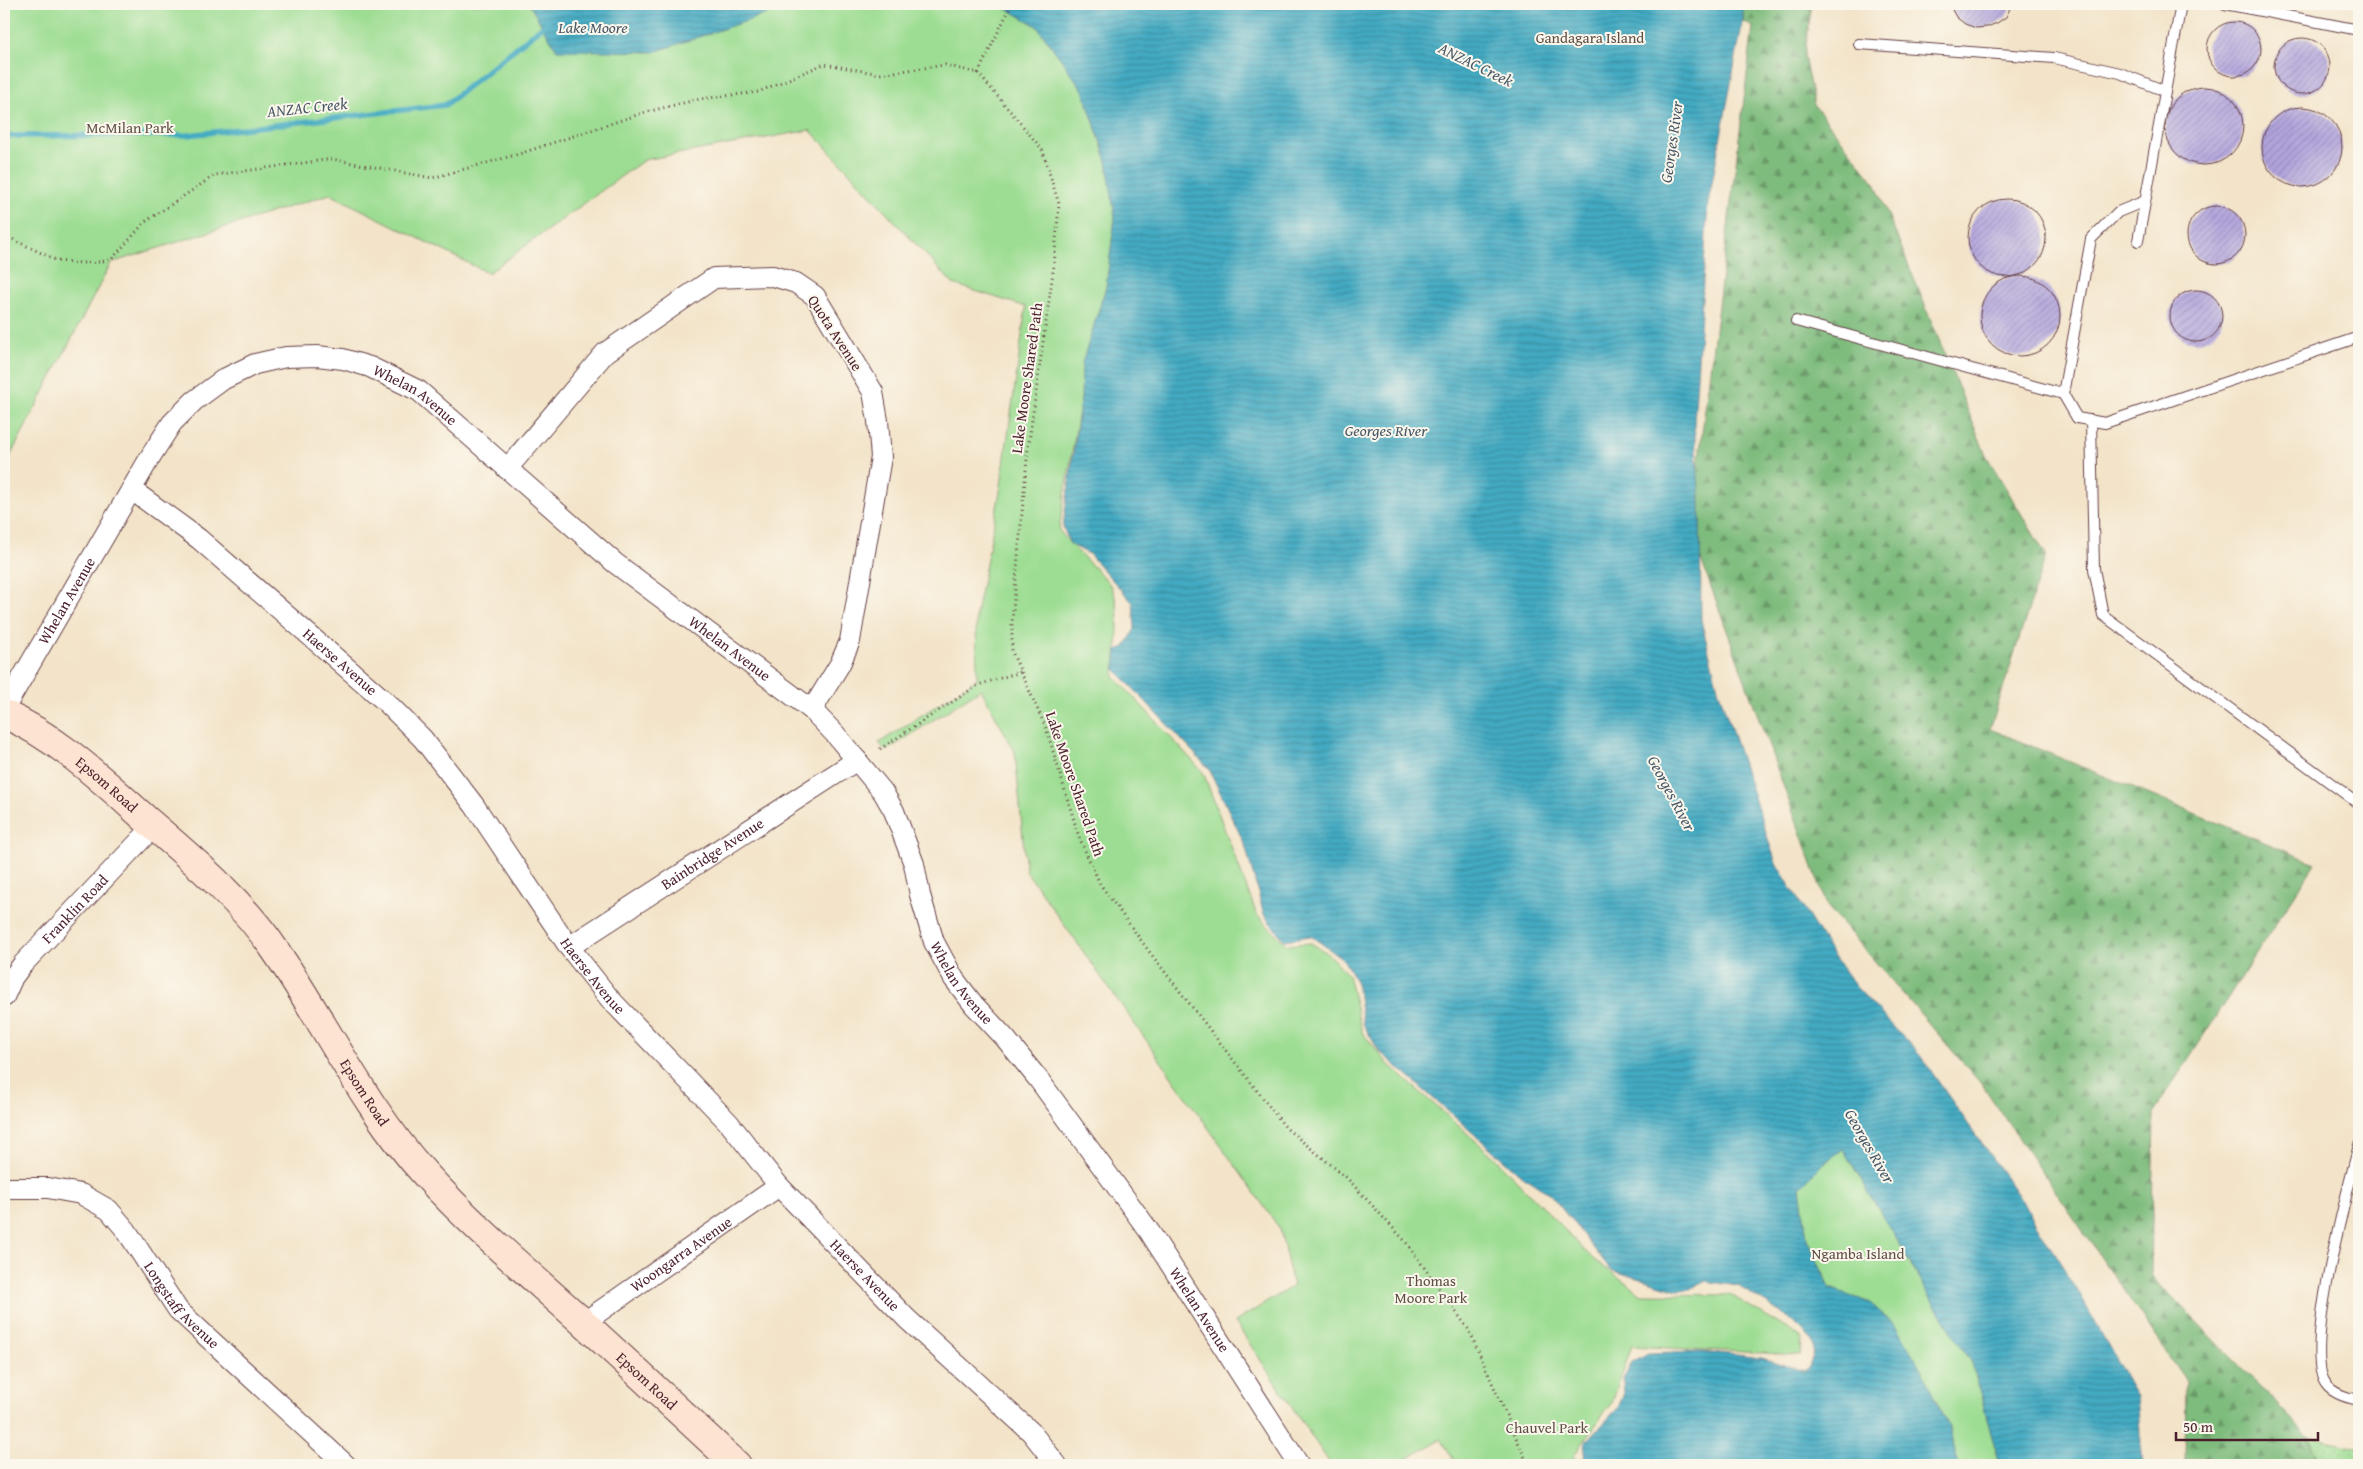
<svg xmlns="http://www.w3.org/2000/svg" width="2363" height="1469" font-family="'Gentium Book Plus',serif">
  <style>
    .grass { fill: url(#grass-dots); stroke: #747e5f }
    .forest { fill: url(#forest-firs); stroke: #646e54 }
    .park { fill: #9ddd93; stroke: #747e5f }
    .water { fill: url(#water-rules); stroke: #466476 }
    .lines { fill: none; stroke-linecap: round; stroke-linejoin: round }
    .stream { stroke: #43aac2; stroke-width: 5.5 }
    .building { fill: url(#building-hatch) }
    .lane-casing { stroke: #633d43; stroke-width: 12 }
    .street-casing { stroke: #633d43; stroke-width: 22 }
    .secondary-casing { stroke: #633d43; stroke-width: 30 }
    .path { stroke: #633d43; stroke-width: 3; stroke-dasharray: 1 4; stroke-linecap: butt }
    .lane { stroke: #fff; stroke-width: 10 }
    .street { stroke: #fff; stroke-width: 20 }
    .secondary { stroke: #fde3d1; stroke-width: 28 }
    .labels { text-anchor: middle; stroke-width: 4; stroke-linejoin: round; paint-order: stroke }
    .park-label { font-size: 15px; fill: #5f4e45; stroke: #fbf7ec }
    .street-label { font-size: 15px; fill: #4a1f2b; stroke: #fbf7ec }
    .water-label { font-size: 16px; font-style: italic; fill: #475767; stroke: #fbf7ec }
  </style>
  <defs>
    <pattern id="grass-dots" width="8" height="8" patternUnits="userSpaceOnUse" patternTransform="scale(1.25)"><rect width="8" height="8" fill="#9ddd93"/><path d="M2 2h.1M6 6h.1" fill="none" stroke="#89bd7f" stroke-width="1.8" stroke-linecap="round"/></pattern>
    <pattern id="forest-firs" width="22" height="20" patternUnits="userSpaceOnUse" patternTransform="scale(1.25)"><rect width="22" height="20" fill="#7ebc7d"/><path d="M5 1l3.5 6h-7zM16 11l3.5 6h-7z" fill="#699867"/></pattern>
    <pattern id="water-rules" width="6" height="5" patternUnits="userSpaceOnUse" patternTransform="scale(1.25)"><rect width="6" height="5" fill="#43aac2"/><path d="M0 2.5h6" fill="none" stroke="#3a8a9e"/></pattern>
    <pattern id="building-hatch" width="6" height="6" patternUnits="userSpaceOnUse" patternTransform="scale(1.25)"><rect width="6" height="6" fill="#b2a5de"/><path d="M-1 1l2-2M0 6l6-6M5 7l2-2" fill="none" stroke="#9386b4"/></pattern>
  </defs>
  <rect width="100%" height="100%" fill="#fbf7ec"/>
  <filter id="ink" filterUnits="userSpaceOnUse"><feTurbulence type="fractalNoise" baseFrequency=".02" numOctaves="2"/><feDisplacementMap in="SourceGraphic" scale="10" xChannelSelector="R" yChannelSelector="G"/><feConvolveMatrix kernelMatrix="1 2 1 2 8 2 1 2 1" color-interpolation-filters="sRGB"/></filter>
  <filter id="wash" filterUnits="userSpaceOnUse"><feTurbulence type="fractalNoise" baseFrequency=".0096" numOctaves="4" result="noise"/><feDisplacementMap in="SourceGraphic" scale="20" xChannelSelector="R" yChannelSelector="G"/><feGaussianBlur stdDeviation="1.12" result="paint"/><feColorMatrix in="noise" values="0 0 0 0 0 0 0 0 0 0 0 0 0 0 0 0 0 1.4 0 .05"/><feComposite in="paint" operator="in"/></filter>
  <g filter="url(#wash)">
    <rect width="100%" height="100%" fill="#f3e4c9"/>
    <path class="grass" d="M2308 1436 2359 1447V1465H2322Z"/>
    <path class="forest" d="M1743 4H1812L1804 56 1814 105 1875 183 1986 455 2046 555 1990 729 2315 863 2154 1112 2151 1275 2308 1436 2322 1465H2185L2186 1381 1983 1086 1827 906 1690 529 1753 27 1743 21Z"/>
    <g class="park">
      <path d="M4 4H529L557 50 768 13 797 4H983L1002 6 1037 26 1083 90 1107 161 1115 218 1106 287 1093 328 1059 530C1073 549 1091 563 1107 581 1125 601 1116 650 1114 676L1203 772 1257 915 1287 945 1311 943 1327 953 1348 975 1362 1032 1388 1064 1494 1157 1593 1259 1642 1294 1731 1295 1802 1338 1801 1355 1632 1346 1612 1402 1573 1457 1584 1465H1457L1441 1439 1396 1465H1331L1235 1322 1293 1286 1280 1229 1026 871 1015 752 981 689 886 751 879 743 977 679 976 615 1000 492 1026 307 953 284 810 130 644 160 488 273 330 194 111 263 4 468Z"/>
      <path d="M1843 1149 1939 1312 1971 1360 2000 1465H1959L1948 1425 1919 1365 1870 1303 1830 1288 1807 1239 1800 1187 1823 1164Z"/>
    </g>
    <g class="water">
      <path d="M529 4H797L654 52 557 50Z"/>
      <path d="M983 4H1743V21L1708 203 1694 424 1700 502 1701 620 1719 692 1776 863 1831 953 1856 987 1919 1054 2018 1195 2076 1288 2137 1397 2143 1465H2000L1971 1360 1939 1312 1843 1149 1823 1164 1800 1187 1807 1239 1830 1288 1870 1303 1896 1326 1919 1365 1948 1425 1959 1465H1596L1584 1457 1586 1442 1618 1408 1624 1393 1623 1379 1632 1362 1648 1353 1701 1351 1762 1358 1803 1371 1809 1367 1814 1352 1813 1343 1803 1330 1789 1318 1738 1286 1706 1281 1690 1289 1678 1290 1611 1270 1550 1194 1522 1176 1379 1051 1363 1024 1357 983 1343 959 1311 936 1284 940 1264 915 1245 845 1209 769 1115 669 1117 650 1125 647 1135 629 1133 603 1089 554 1070 544 1063 527 1081 398 1082 363 1106 287 1115 218 1107 161 1083 90 1037 26 1002 6Z"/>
    </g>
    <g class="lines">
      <path class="stream" d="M4 136 188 135 445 105 548 22"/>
    </g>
    <g id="blocks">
      <g class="building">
        <path d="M1949 4H2012L2006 17 1997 23 1987 27 1976 28 1965 24 1956 17Z"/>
        <circle cx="2234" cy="49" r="27"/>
        <circle cx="2302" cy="66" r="28"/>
        <circle cx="2204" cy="126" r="39"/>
        <circle cx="2302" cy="147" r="40"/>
        <circle cx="2007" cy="238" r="39"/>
        <circle cx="2216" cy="235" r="29"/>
        <circle cx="2020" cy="316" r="40"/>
        <circle cx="2196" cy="316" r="26"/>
      </g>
    </g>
  </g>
  <g filter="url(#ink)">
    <use href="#blocks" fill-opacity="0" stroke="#633d43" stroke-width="1"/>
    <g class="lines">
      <g class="lane-casing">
        <g id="lane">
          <path d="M2225 4 2359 30"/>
          <path d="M1859 44 2054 58 2120 73 2165 91"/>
          <path d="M2145 201 2118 212 2091 239 2063 394 2077 418 2105 423 2359 337"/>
          <path d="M2138 241 2181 4"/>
          <path d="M1796 321 2063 394"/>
          <path d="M2091 420 2094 569 2103 615 2359 804"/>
          <path d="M2359 1145C2349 1186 2302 1353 2326 1384 2333 1394 2348 1398 2359 1400"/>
        </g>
      </g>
      <g class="street-casing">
        <g id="street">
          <path d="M507 469 605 353 714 278 773 276 796 283 815 296 873 392 878 421 881 457 850 641 840 664 812 710"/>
          <path id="s1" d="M132 490 199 539 386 702 423 739 474 805 569 947 610 999 729 1123 779 1186 907 1319 1031 1432 1057 1465"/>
          <path id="s2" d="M4 709 152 454 172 423 194 401 224 379 255 364 286 357 317 356 343 359 370 367 419 391 615 563 812 710 835 734 883 792 894 811 914 864 920 895 934 942 954 979 974 1005 1005 1038 1039 1080 1149 1231 1299 1465"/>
          <path id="s3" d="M569 947 857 760"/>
          <path id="s4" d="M4 997 13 977 23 964 154 826"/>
          <path id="s5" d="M4 1188H48L81 1194 109 1210 126 1230 178 1310 346 1465"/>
          <path id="s6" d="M583 1323 779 1186"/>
        </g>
      </g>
      <g class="secondary-casing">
        <g id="secondary">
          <path id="s7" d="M4 714C59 738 104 782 149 822 194 861 241 900 275 950 326 1024 365 1109 426 1175 472 1226 526 1271 577 1317 631 1366 684 1416 737 1465"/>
        </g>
      </g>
      <g class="path">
        <path d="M978 73 1042 149 1059 204 1054 265 1028 448 1012 622V652L1046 728 1079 837 1100 884 1151 954 1286 1128 1347 1178 1405 1241 1469 1330 1528 1465"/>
        <path d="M978 73 1012 4"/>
        <path d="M4 235 58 261 82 263 99 262 112 259 145 222 215 175 332 159 432 178 519 154 646 112 700 99 758 92 824 64 880 74 945 65 978 73"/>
        <path d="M880 749 978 685 1020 672"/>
      </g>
      <use href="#lane" class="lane"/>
      <use href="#street" class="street"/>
      <use href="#secondary" class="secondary"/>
    </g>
  </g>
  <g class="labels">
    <g class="park-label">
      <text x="1590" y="43">Gandagara Island</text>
      <text x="130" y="133">McMilan Park</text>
      <text x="1858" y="1259">Ngamba Island</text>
      <text x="1431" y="1286">Thomas<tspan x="1431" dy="17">Moore Park</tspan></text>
      <text x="1547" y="1433">Chauvel Park</text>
    </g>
    <g class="street-label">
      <text transform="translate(835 333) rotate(57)" y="5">Quota Avenue</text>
      <text transform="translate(1027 378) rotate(-82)" y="5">Lake Moore Shared Path</text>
      <text dy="5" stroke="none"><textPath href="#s2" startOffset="605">Whelan Avenue</textPath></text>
      <text dy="5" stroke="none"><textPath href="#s2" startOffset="125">Whelan Avenue</textPath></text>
      <text dy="5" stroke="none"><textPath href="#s2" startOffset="1010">Whelan Avenue</textPath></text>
      <text dy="5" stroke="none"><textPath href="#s1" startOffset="270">Haerse Avenue</textPath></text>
      <text transform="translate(1075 784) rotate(71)" y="5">Lake Moore Shared Path</text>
      <text dy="5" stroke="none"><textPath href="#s7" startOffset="125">Epsom Road</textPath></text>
      <text dy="5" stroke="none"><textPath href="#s3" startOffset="171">Bainbridge Avenue</textPath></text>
      <text dy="5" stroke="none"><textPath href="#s4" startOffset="114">Franklin Road</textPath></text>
      <text dy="5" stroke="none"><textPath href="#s1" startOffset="675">Haerse Avenue</textPath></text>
      <text dy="5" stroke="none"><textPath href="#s2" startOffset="1430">Whelan Avenue</textPath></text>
      <text dy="5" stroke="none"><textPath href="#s7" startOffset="530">Epsom Road</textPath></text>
      <text dy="5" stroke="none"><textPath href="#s6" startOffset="120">Woongarra Avenue</textPath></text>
      <text dy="5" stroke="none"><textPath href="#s1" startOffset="1080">Haerse Avenue</textPath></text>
      <text dy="5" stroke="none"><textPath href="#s5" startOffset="230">Longstaff Avenue</textPath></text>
      <text dy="5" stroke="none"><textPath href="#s2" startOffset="1835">Whelan Avenue</textPath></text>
      <text dy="5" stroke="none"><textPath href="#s7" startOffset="935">Epsom Road</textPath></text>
    </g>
    <g class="water-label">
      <text x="593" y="33">Lake Moore</text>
      <text transform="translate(1476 64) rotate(26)" y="6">ANZAC Creek</text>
      <text transform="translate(307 107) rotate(-6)" y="6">ANZAC Creek</text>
      <text transform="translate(1671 142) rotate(-82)" y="6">Georges River</text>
      <text x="1386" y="436">Georges River</text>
      <text transform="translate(1672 793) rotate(62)" y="6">Georges River</text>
      <text transform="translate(1870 1146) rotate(60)" y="6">Georges River</text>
    </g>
  </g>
  <rect width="2363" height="1469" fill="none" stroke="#fbf7ec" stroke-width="20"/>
  <path d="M2176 1432v8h142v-8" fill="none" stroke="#4a1f2b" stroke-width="2.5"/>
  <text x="2183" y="1432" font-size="15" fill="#4a1f2b" stroke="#fbf7ec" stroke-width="4" paint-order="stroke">50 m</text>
</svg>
